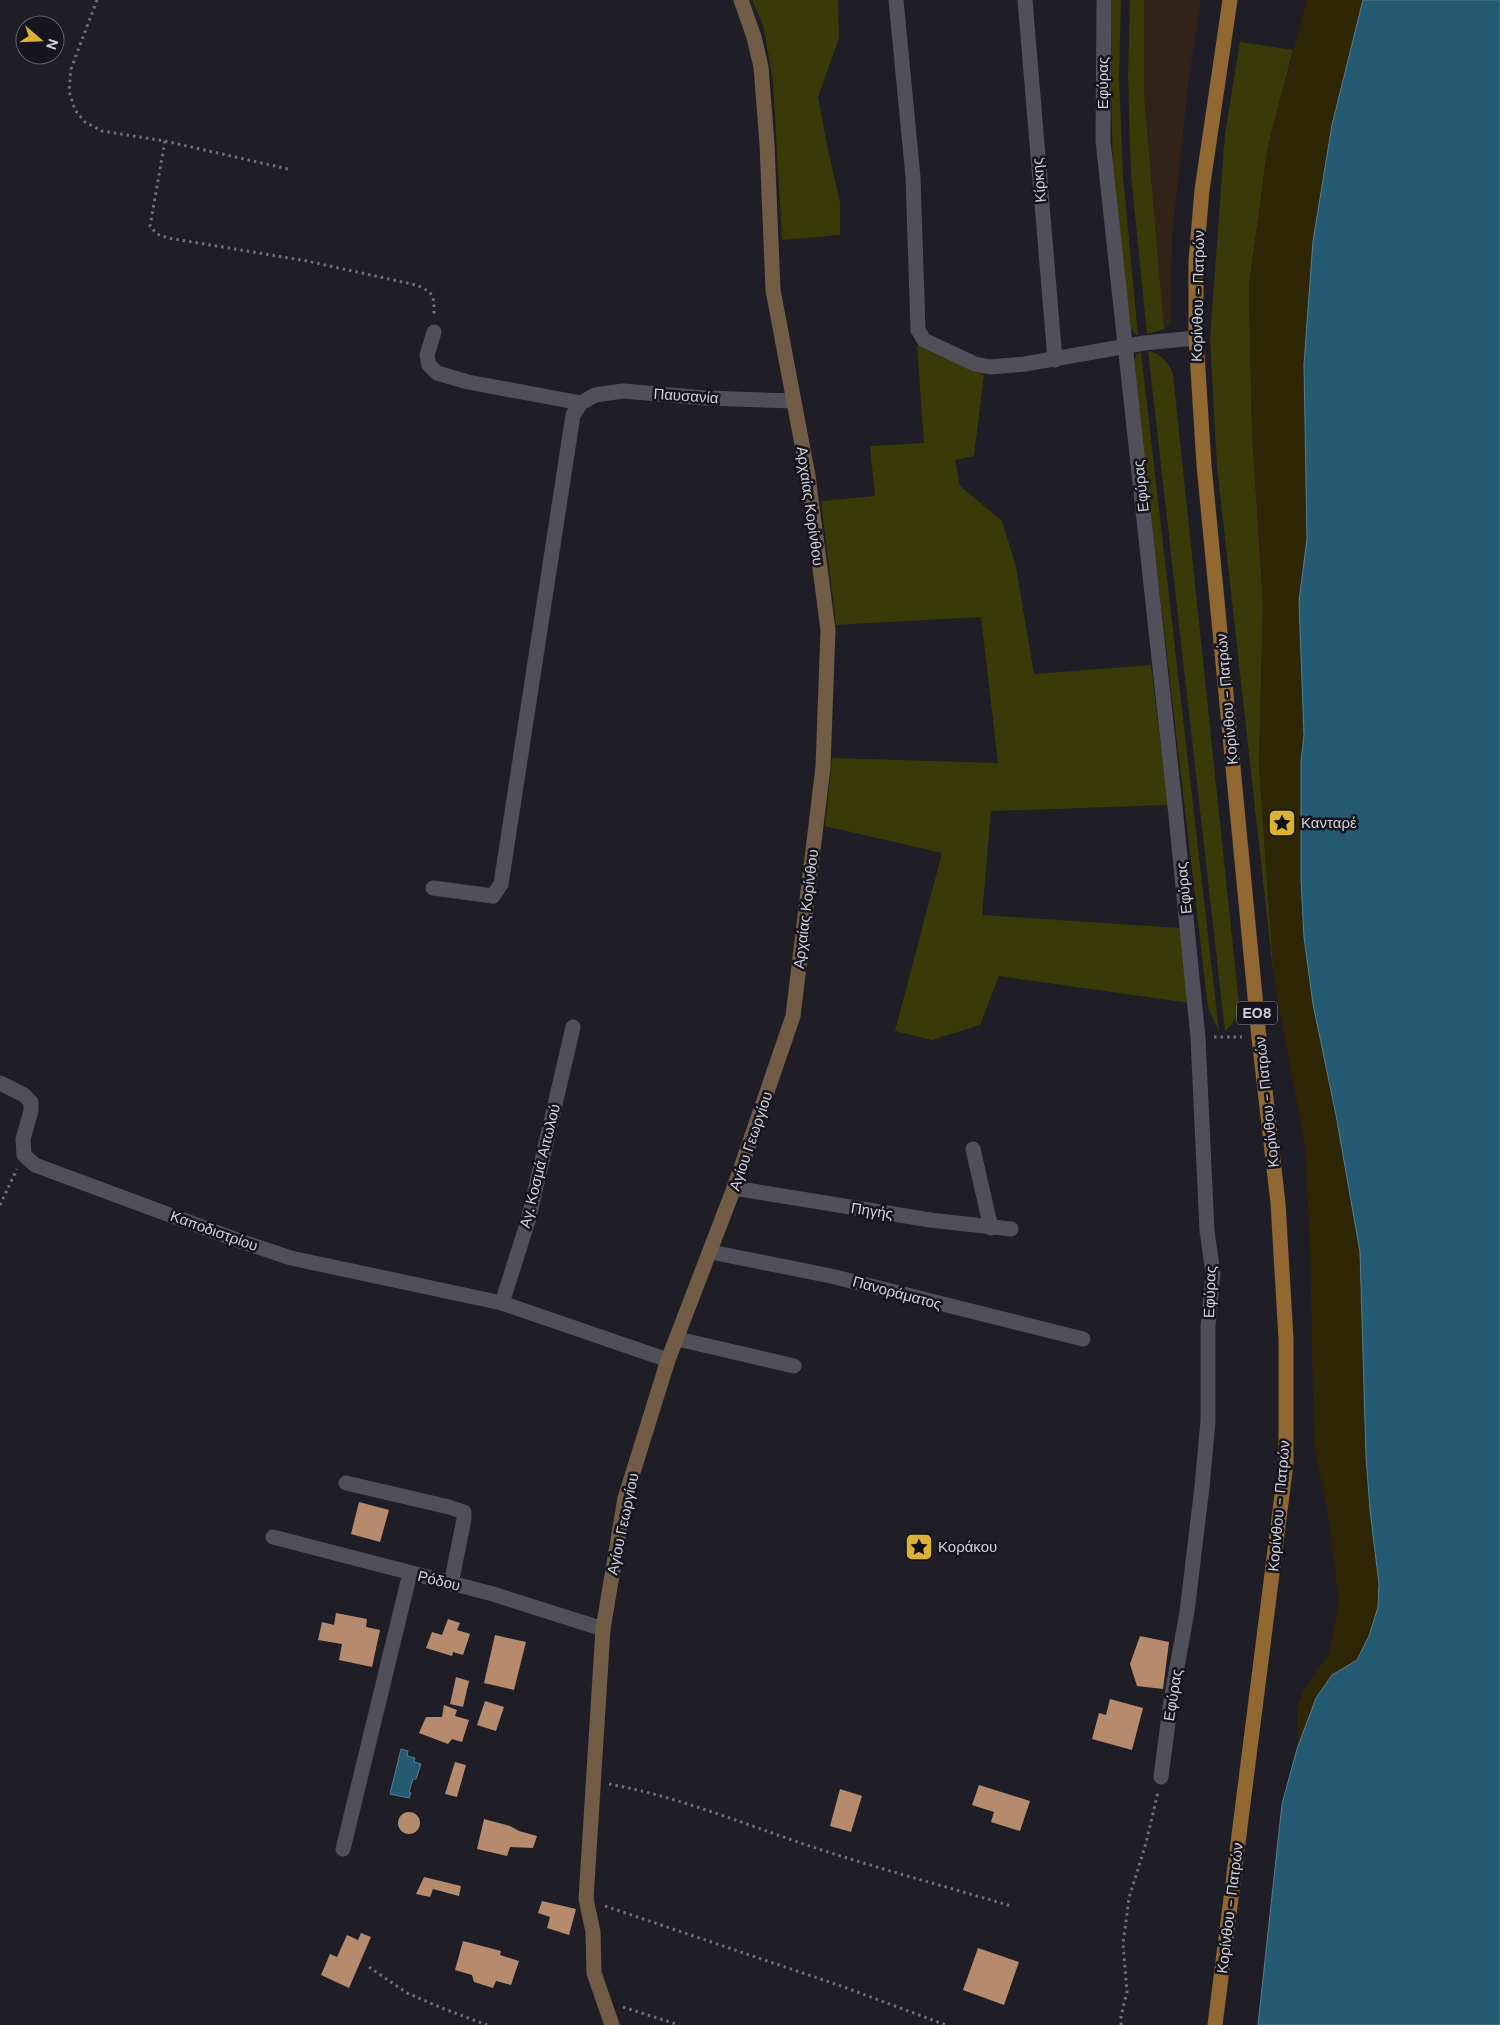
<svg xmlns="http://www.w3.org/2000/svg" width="1500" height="2025" font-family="'DM Sans',sans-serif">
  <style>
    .commercial { fill: #312317 }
    .green { fill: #383a08 }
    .sand { fill: #2e2605 }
    .water { fill: #255b72; stroke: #597e90 }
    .building { fill: #b68b6d }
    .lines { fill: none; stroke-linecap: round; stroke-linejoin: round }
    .path { stroke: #717078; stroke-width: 3; stroke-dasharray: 2.5 4; stroke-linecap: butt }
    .street { stroke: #51505a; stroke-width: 15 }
    .secondary { stroke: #715c46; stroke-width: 15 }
    .primary { stroke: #916732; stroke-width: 15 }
    .labels { text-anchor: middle; stroke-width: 5; stroke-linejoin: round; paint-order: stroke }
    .shield { fill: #16151d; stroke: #99999f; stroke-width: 1 }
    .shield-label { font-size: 14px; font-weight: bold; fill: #d1d1d7 }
    .street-label { font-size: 15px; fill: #d1d1d7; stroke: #16151d }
    .poi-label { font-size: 15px; fill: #d1d1d7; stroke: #16151d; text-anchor: start }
  </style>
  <rect width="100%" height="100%" fill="#1f1e27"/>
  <path class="commercial" d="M1144 0H1201L1189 77 1172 236 1171 323 1164 329 1144 94Z"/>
  <g class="green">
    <path d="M752 0H838L839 38 818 97 826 140 840 203V235L782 240 773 80 763 25Z"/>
    <path d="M1112 0H1121L1119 77 1123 176 1138 336 1130 328 1113 178 1111 76Z"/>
    <path d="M1130 0H1144V94L1164 329 1147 334 1131 175 1128 76Z"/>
    <path d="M1240 42 1293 50 1268 146 1249 286 1252 430 1263 604 1259 765 1274 979 1217 467 1210 339 1225 134Z"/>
    <path d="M917 345 984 375 974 456 955 460 960 486 1002 521 1016 567 1034 674 1151 665 1168 805 991 811 982 915 1181 928 1190 1003 999 976 980 1025 932 1040 895 1031 942 853 825 826 832 758 998 763 981 617 836 625 821 501 875 496 870 446 924 443Z"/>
    <path d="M1148 351C1162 354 1167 361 1173 374L1239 1004C1237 1015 1235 1023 1225 1031Z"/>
    <path d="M1141 352 1219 1031 1208 1008 1133 363 1136 355Z"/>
  </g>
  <path class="sand" d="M1307 0H1363L1332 125 1313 241 1304 364 1307 540 1299 601 1304 735 1301 761V880L1304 937 1313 1004 1336 1115 1360 1252 1363 1386 1379 1584 1378 1607 1369 1636 1357 1660 1354 1663 1346 1666 1326 1684 1316 1698 1297 1749V1708L1305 1687 1329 1655 1339 1601 1328 1513 1314 1445 1310 1246 1305 1146 1274 979 1259 765 1263 604 1252 430 1249 286 1268 146Z"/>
  <g class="water">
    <path d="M1363 0H1500V2025H1258L1282 1804 1297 1749 1316 1698 1332 1675 1357 1660 1369 1636 1378 1607 1379 1584 1370 1510 1366 1456 1360 1252 1336 1115 1313 1004 1304 937 1301 880V761L1304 735 1299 601 1307 539 1304 364 1313 241 1332 125Z"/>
    <path d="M401 1749 408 1751 407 1756 415 1758 414 1762 421 1764 416 1779H413L409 1792 411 1793 409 1798 390 1794Z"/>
  </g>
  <g class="building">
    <path d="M359 1502 389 1510 380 1542 351 1534Z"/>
    <path d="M336 1613 367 1619 366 1627 380 1630 372 1667 339 1660 342 1644 318 1640 322 1622 334 1625Z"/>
    <path d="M448 1619 460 1623 457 1630 470 1634 463 1655 453 1652 452 1656 426 1648 432 1632 442 1635Z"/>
    <path d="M495 1635 526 1642 514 1690 484 1683Z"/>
    <path d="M1140 1636 1169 1642 1163 1689 1137 1686 1130 1664Z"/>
    <path d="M456 1677 469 1681 463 1707 450 1704Z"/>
    <path d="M1110 1699 1143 1708 1132 1750 1092 1739 1099 1713 1106 1715Z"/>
    <path d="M485 1701 504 1707 496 1731 477 1725Z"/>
    <path d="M444 1705 457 1710 455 1716 469 1720 462 1742 452 1739 448 1744 419 1733 426 1717H442Z"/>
    <path d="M455 1762 466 1765 457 1797 445 1794Z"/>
    <path d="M979 1785 1030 1801 1020 1831 991 1822 994 1812 972 1805Z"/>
    <path d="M840 1789 862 1796 851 1832 830 1826Z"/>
    <circle cx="409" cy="1823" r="11"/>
    <path d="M484 1819 510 1826 519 1831 537 1836 533 1848 510 1847 507 1856 477 1849Z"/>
    <path d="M424 1877 461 1886 459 1896 433 1889 430 1897 416 1894Z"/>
    <path d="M542 1901 576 1909 569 1935 547 1928 550 1917 538 1913Z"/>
    <path d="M361 1933 371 1937 349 1988 321 1975 330 1954 337 1957 347 1935 358 1940Z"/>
    <path d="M463 1941 501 1951 500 1955 519 1961 511 1985 496 1981 493 1988 474 1982 472 1975 455 1970Z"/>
    <path d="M978 1948 1019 1962 1004 2005 963 1990Z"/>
  </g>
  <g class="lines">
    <g class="path">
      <path d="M97 0 71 69 69 91 75 110 85 122 102 131 165 141 288 169"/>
      <path d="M165 141 150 226 157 234 168 238 307 261 416 285C435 293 434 296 434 316"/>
      <path d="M1214 1037H1242"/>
      <path d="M0 1205 17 1169"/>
      <path d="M609 1784C686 1798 758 1830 831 1853 891 1872 951 1888 1011 1906"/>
      <path d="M605 1906 841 1986 946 2025"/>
      <path d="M369 1967 407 1993 442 2008 487 2025"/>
      <path d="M623 2007 679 2025"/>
      <path d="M1121 2025V2016L1127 1992 1123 1944 1129 1898 1146 1843 1158 1792"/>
    </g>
    <g class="street">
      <path d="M896 0 913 177 918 330 924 340 975 364 990 367 1025 364 1144 343 1196 338"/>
      <path d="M1025 0 1055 360"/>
      <path d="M1104 0 1103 141 1175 806 1198 1038 1207 1231 1213 1273 1208 1327V1421L1202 1487 1187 1612 1171 1700 1161 1777"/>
      <path d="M434 332 427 355 429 365 437 373 468 382 581 403"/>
      <path d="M433 888 493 896 501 884 573 415 581 403 595 395 623 391 705 398 793 401"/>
      <path d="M0 1083 24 1095 31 1102V1111L23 1139 24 1155 35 1165 240 1241 291 1258 502 1303 668 1360"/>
      <path d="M973 1149 991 1228"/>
      <path d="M734 1188 930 1220 1011 1229"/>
      <path d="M711 1252 831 1276 1083 1339"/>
      <path d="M502 1303 528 1221 573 1027"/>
      <path d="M678 1339 794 1366"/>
      <path d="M346 1483 449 1507 464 1512V1519L451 1584"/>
      <path d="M273 1537 493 1594 603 1629"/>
      <path d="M343 1849 410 1573"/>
    </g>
    <path class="secondary" d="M612 2025 594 1973 593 1932 586 1899 603 1629 625 1498 668 1360 734 1188 793 1016 823 767 828 630 808 476 773 290 767 144 761 67 754 37 741 0"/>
    <path class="primary" d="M1215 2025 1286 1463V1339L1278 1203 1259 1038 1204 465 1196 338V261L1202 190 1230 0"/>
  </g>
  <defs>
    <g id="sight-square" transform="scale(1.4375)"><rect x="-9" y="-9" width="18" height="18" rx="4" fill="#dbb233" stroke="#16151d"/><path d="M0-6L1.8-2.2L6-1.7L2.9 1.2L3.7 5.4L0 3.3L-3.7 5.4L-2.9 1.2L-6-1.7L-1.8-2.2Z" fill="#111"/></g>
  </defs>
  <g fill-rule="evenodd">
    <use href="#sight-square" x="1282" y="823"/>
    <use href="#sight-square" x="919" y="1547"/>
  </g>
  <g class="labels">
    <rect class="shield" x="1237" y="1001.5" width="40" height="23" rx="4"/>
    <g class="shield-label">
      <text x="1257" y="1018">ΕΟ8</text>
    </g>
    <g class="street-label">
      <text transform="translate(1103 83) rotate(-90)" y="5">Εφύρας</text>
      <text transform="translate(1039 180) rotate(-95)" y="5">Κίρκης</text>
      <text transform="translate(1198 296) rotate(-89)" y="5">Κορίνθου - Πατρών</text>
      <text transform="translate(686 396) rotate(4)" y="5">Παυσανία</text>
      <text transform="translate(1141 486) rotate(-96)" y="5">Εφύρας</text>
      <text transform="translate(810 506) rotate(82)" y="5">Αρχαίας Κορίνθου</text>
      <text transform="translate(1227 699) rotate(-95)" y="5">Κορίνθου - Πατρών</text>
      <text transform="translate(1184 888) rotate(-96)" y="5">Εφύρας</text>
      <text transform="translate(806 909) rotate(-83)" y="5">Αρχαίας Κορίνθου</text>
      <text transform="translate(1267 1102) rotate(-96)" y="5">Κορίνθου - Πατρών</text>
      <text transform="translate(751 1141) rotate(-71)" y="5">Αγίου Γεωργίου</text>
      <text transform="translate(540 1166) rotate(-76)" y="5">Αγ. Κοσμά Αιτωλού</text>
      <text transform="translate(872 1211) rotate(9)" y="5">Πηγής</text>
      <text transform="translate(214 1231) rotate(20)" y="5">Καποδιστρίου</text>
      <text transform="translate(1210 1292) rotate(-88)" y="5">Εφύρας</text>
      <text transform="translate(897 1293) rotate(15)" y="5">Πανοράματος</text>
      <text transform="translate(1279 1506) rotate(-85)" y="5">Κορίνθου - Πατρών</text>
      <text transform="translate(623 1524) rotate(-78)" y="5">Αγίου Γεωργίου</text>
      <text transform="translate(439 1581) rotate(14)" y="5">Ρόδου</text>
      <text transform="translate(1173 1695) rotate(-81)" y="5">Εφύρας</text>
      <text transform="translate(1230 1908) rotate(-83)" y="5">Κορίνθου - Πατρών</text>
    </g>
    <g class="poi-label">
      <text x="1301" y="828">Κανταρέ</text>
      <text x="938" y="1552">Κοράκου</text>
    </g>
  </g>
  <g transform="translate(40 40) rotate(109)"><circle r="24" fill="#16151d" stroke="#616067"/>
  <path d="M0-4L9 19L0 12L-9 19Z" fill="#dbb233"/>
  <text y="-8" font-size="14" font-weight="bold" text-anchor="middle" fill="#d1d1d7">N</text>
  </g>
</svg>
